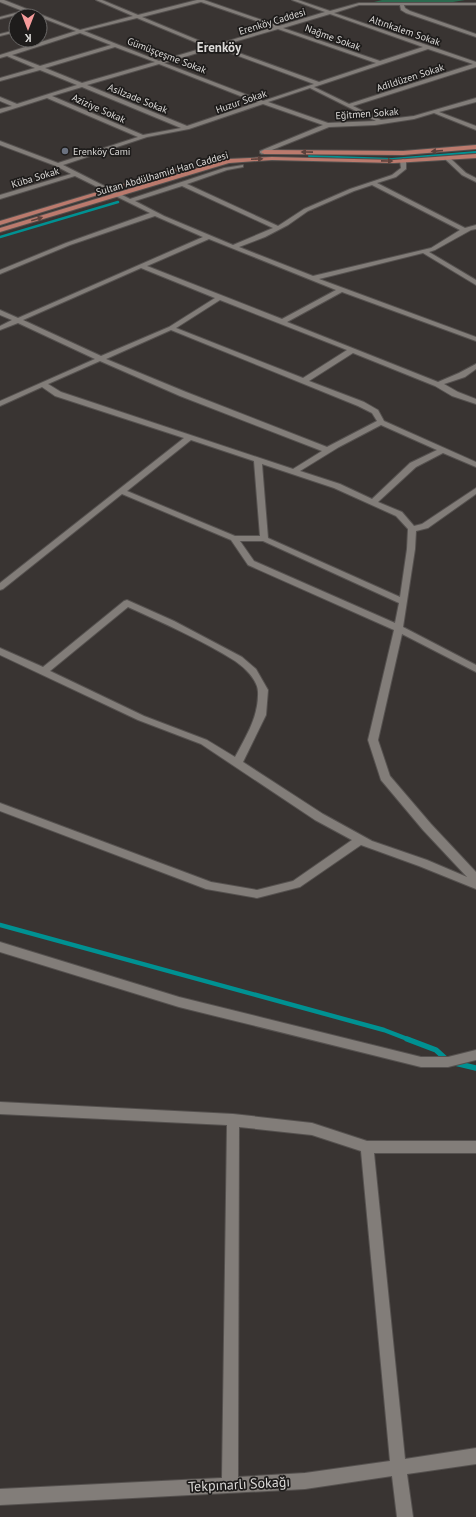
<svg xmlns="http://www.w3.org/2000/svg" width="476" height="1517" font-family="'PT Sans',sans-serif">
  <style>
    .green { fill: #2c6a4f }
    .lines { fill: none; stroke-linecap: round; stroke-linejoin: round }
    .stream-far3 { stroke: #009192; stroke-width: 2 }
    .stream-far2 { stroke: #009192; stroke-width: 2.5 }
    .stream-far1 { stroke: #009192; stroke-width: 4.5 }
    .stream { stroke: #009192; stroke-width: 5.5 }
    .minor-casing { stroke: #55514f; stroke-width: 2 }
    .major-casing { stroke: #55514f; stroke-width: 2 }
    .minor { fill: #827d79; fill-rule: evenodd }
    .major { fill: #bb7a6d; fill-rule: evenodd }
    .oneway { fill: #5d423c }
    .worship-dot { fill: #6b7280; stroke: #1e1c1b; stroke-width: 1.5 }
    .labels { text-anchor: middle; stroke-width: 3.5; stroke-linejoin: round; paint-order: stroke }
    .far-street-label { font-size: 10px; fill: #dddbd9; stroke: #1e1c1b }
    .far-poi-label { font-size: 10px; fill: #dddbd9; stroke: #1e1c1b; text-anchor: start }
    .far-district-label { font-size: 13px; font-weight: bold; fill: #dddbd9; stroke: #1e1c1b }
    .near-street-label { font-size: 14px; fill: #dddbd9; stroke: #1e1c1b }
  </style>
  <rect width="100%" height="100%" fill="#393432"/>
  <path class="green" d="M382 0H465L453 2H374Z"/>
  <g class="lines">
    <path class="stream-far3" d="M309 156 392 159 476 152"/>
    <path class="stream-far2" d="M0 237 118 202"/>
    <path class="stream-far1" d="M0 925 384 1030 410 1040"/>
    <g class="stream">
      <path d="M407 1039 436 1050 447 1060"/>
      <path d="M455 1063 476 1068"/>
    </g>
    <g class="minor-casing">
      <g id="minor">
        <path d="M0 0H4L80 30 133 16 96 0H102L138 15 197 0H204L279 26 325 12 292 0H298L330 11 359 3H476V5H404L405 8 410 11 476 34V37L406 13 401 10 400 5H359L334 13 476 62V67L353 106 381 120 414 116 476 98V102L439 112 476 126V130L434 113 414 119 375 125 329 127 262 154 260 153V151L323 125 263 104 189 129 147 137 63 165 130 199 224 168 243 165V167L227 170 187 184 278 226 304 209 350 189 392 175 401 168 400 161 403 159 406 161V169L396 177 377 183 465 228 476 225V229L471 230 435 250 429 252 476 280V285L423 253 319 279 476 337V341L342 292 287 322 438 382 459 373 476 364V369L465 377 444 384 458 392 476 399V404L452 396 435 386 353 353 309 381 364 402 378 410 384 421 476 462V467L443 453 416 467 378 502 402 512 414 526 422 524 476 488V494L428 528 416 531 415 549 403 627 476 665V672L402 634 378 740 390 776 431 824 476 872V889L419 866 361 845 300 887 257 898 206 889 0 811V803L211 882 257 890 293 881 352 840 315 820 201 744 138 720 0 655V648L43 667 124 601 127 600 174 621 242 657 256 669 268 690 266 715 243 762 323 814 372 841 427 860 467 877 423 830 381 780 368 740 394 630 248 565 231 540 122 494 3 589 0 590V583L184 438 55 396 42 387 0 406V401L95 359 18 323 0 330V326L12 320 0 315V310L18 318 203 237 155 216 70 245 0 274V270L66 243 150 213 75 176 0 199V195L71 174 56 166 0 145V141L58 163 138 137 47 98 0 113V109L12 106 0 101V97L17 104 77 85 40 70 0 81V78L35 68 7 56 0 58V55L76 31 27 12 0 19V17L23 11 0 2ZM201 2 274 27 212 46 142 17ZM330 14 423 47 380 61 283 28ZM137 18 207 47 159 61 84 31ZM278 29 376 63 319 82 228 49 217 47ZM80 33 111 45 40 66 12 55ZM115 47 155 62 82 83 45 68ZM211 49 225 51 314 84 263 101 164 63ZM428 49 473 64 349 104 314 87ZM159 64 248 99 258 102 187 126 87 85ZM82 87 181 128 143 135 52 96ZM310 88 376 121 328 123 268 102ZM372 185 460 230 431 248 313 276 239 247 265 237 288 225 308 211 354 191ZM182 186 273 228 233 245 164 216 135 201ZM209 239 336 290 282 319 147 266ZM141 268 215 298 169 327 101 356 23 320ZM220 300 347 350 303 378 176 328ZM171 330 358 406 372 413 377 421 327 447 186 392 106 359ZM100 361 180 396 322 451 293 469 61 392 48 384ZM381 425 437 450 410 463 372 499 340 484 300 471 339 447ZM191 440 254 461 260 536H235L127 491ZM262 464 334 488 396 516 408 529 407 549 400 597 268 538ZM240 541H263L399 603 395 623 254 561ZM128 607C163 623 202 640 235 661 244 667 258 680 258 692 259 716 246 736 235 757L207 740 144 716 50 671Z"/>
        <path d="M16 30V32L0 36V34Z"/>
        <path d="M446 158H450L466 173 476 178V182L462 175 446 160Z"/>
        <path d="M0 942 179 997 421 1057H448L476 1050V1060L448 1067H421L179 1007 0 952Z"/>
        <path d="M0 1102 233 1114 312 1123 367 1141H476V1153H374L405 1459 476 1448V1464L407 1474 413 1517H397L392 1476 305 1489 0 1505V1489L222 1478 227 1125 0 1114ZM239 1127 312 1135 361 1151 390 1461 305 1473 238 1477Z"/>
      </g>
    </g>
    <g class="major-casing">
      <g id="major">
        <path d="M476 145V149L403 155 264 154 261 152 264 150 403 151Z"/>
        <path d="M476 154V158L394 163 272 160 229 163 0 232V228L228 159 272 157 394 160Z"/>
        <path d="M174 169 179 170 0 225V221Z"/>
      </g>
    </g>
    <use href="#minor" class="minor"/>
    <use href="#major" class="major"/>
  </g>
  <defs><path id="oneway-solid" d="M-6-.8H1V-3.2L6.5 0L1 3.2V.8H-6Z"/></defs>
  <g class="oneway">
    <use href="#oneway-solid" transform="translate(437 151) rotate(175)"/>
    <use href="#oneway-solid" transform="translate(307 152) rotate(-179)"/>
    <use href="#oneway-solid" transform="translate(257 159) rotate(-3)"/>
    <use href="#oneway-solid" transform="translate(387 161) rotate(1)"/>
    <use href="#oneway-solid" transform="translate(37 219) rotate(-17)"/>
  </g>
  <circle class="worship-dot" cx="65" cy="151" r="4"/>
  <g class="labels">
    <g class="far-street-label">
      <text transform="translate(272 21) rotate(-17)" y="4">Erenköy Caddesi</text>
      <text transform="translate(405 30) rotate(19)" y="4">Altınkalem Sokak</text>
      <text transform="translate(333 37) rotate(20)" y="4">Nağme Sokak</text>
      <text transform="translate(167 55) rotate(21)" y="4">Gümüşçeşme Sokak</text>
      <text transform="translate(410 77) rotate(-18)" y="4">Adildüzen Sokak</text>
      <text transform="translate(138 98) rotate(22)" y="4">Asilzade Sokak</text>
      <text transform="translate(241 101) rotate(-19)" y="4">Huzur Sokak</text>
      <text transform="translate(99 108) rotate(24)" y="4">Aziziye Sokak</text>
      <text transform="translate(367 113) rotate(-4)" y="4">Eğitmen Sokak</text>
      <text transform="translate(162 173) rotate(-16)" y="4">Sultan Abdülhamid Han Caddesi</text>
      <text transform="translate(35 177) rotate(-17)" y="4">Küba Sokak</text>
    </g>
    <g class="far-poi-label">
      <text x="73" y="155">Erenköy Cami</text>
    </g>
    <g class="far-district-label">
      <text x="219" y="52">Erenköy</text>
    </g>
    <g class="near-street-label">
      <text transform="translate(239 1484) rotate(-3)" y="5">Tekpınarlı Sokağı</text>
    </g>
  </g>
  <g transform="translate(28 28) rotate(180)"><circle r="19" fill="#1e1c1b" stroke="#6a6867"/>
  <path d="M0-3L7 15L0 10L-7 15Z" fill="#f59b9b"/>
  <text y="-6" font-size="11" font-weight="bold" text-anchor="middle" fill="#dddbd9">K</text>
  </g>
</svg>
